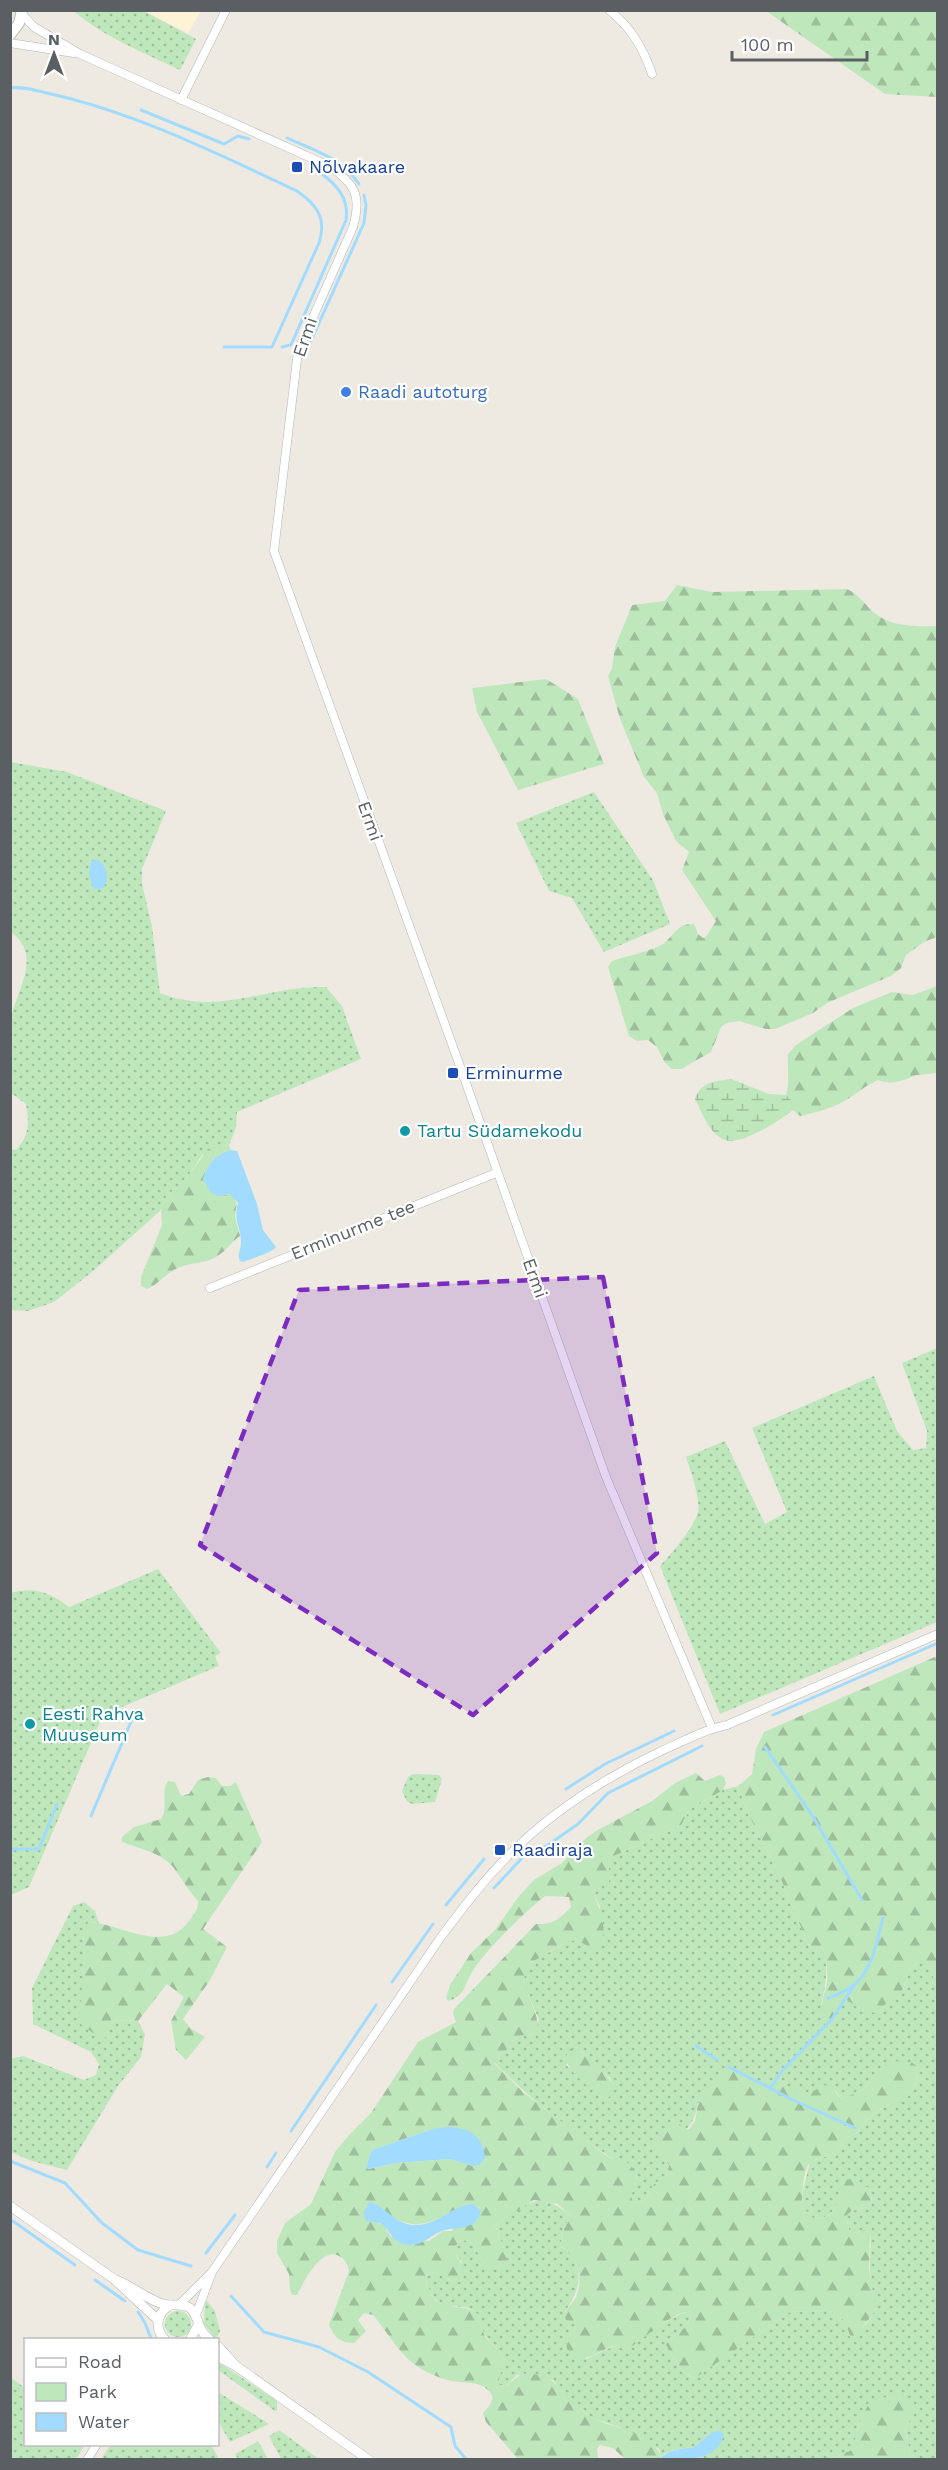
<svg xmlns="http://www.w3.org/2000/svg" width="948" height="2470" font-family="'Work Sans',sans-serif">
  <style>
    .commercial { fill: #fff3d6 }
    .green { fill: url(#green-dots); fill-rule: evenodd }
    .forest { fill: url(#forest-firs); fill-rule: evenodd }
    .wetland { fill: url(#wetland-marsh) }
    .water { fill: #a1dcff }
    .lines { fill: none; stroke-linecap: round; stroke-linejoin: round }
    .stream { stroke: #a1dcff; stroke-width: 3 }
    .minor-casing { stroke: #b3b6ba; stroke-width: 9 }
    .tertiary-casing { stroke: #b3b6ba; stroke-width: 10 }
    .secondary-casing { stroke: #b3b8bd; stroke-width: 12 }
    .minor { stroke: #fff; stroke-width: 8 }
    .tertiary { stroke: #fff; stroke-width: 9 }
    .secondary { stroke: #fff; stroke-width: 10 }
    .marked { fill: #7b2cbf; fill-opacity: 0.2; stroke: #7b2cbf; stroke-width: 4.5; stroke-dasharray: 12 8; stroke-linejoin: round }
    .transit-dot { fill: #1a4fb4; stroke: #fff; stroke-width: 2 }
    .shop-dot { fill: #3f7fe0; stroke: #fff; stroke-width: 2 }
    .culture-dot { fill: #0f9aa8; stroke: #fff; stroke-width: 2 }
    .labels { text-anchor: middle; stroke-width: 4.5; stroke-linejoin: round; paint-order: stroke }
    .transit-label { font-size: 18px; fill: #164399; stroke: #fff; text-anchor: start }
    .street-label { font-size: 18px; fill: #5a5f64; stroke: #fff }
    .shop-label { font-size: 18px; fill: #366cbe; stroke: #fff; text-anchor: start }
    .culture-label { font-size: 18px; fill: #0d838f; stroke: #fff; text-anchor: start }
  </style>
  <defs>
    <pattern id="green-dots" width="8" height="8" patternUnits="userSpaceOnUse" patternTransform="scale(1.5)"><rect width="8" height="8" fill="#bfe7bc"/><path d="M2 2h.1M6 6h.1" fill="none" stroke="#9ebe9c" stroke-width="1.8" stroke-linecap="round"/></pattern>
    <pattern id="forest-firs" width="22" height="20" patternUnits="userSpaceOnUse" patternTransform="scale(1.5)"><rect width="22" height="20" fill="#bfe7bc"/><path d="M5 1l3.5 6h-7zM16 11l3.5 6h-7z" fill="#9ebe9c"/></pattern>
    <pattern id="wetland-marsh" width="20" height="14" patternUnits="userSpaceOnUse" patternTransform="scale(1.5)"><rect width="20" height="14" fill="#bfe7bc"/><path d="M1 5h8M5 5V1M11 12h8M15 12V8" fill="none" stroke="#9ebe9c"/></pattern>
  </defs>
  <rect width="100%" height="100%" fill="#eeeae2"/>
  <path class="commercial" d="M144 11H201L188 33Z"/>
  <g class="green">
    <path d="M74 11H144L196 39 180 70C145 53 103 37 74 11Z"/>
    <path d="M11 762 67 772 166 811 142 869V884L152 926 160 993C220 1017 267 985 326 987L342 1006 361 1059 237 1112 236 1127 229 1146 223 1145 202 1155 188 1176 166 1197 160 1211 92 1272 54 1302 28 1311 11 1310V1149L16 1150C30 1135 29 1123 26 1104L11 1093C11 1073 7 1035 11 1018 17 989 43 956 11 932Z"/>
    <path d="M594 792 653 880 670 924 604 952 572 898 549 891 516 823Z"/>
    <path d="M937 1348V1622L720 1714 660 1566C670 1556 695 1526 698 1512 701 1499 690 1470 686 1457L725 1441 765 1524 787 1512 752 1428 874 1376 897 1431 913 1450 926 1448 927 1431 902 1363Z"/>
    <path d="M158 1569 221 1653 215 1656 219 1666 103 1715 29 1887 11 1895V1593C32 1586 52 1593 69 1607Z"/>
    <path d="M413 1774 439 1775 442 1779 435 1802 413 1804 407 1802 402 1791 408 1777Z"/>
    <path d="M738 1786 747 1811 781 1879 811 1951 823 1948C829 1968 826 1984 821 2005L845 1999 864 2011 903 1989 910 1969 917 1962H927L938 1987 937 2459H911L905 2428 914 2414 905 2394C895 2394 890 2395 882 2399 857 2409 861 2428 852 2450L830 2459H696L709 2454 711 2433 693 2448C682 2448 670 2449 661 2457L659 2449 619 2427 592 2418 569 2400 553 2380 517 2375 506 2386 499 2385C497 2375 506 2367 503 2358 500 2349 490 2344 486 2336 481 2329 482 2317 474 2311 463 2303 443 2310 435 2299 431 2295 429 2288 426 2283L427 2275 434 2272 454 2282 462 2262 454 2252V2247L462 2240 470 2241 485 2264 506 2254 495 2225C524 2206 539 2187 570 2216L564 2228 560 2246C586 2262 582 2289 565 2311L576 2326 566 2341 586 2359 614 2346 624 2349C637 2341 677 2311 690 2312 692 2330 673 2332 666 2345 673 2356 681 2375 694 2378L790 2312 829 2310 845 2320 848 2326 849 2336C887 2315 870 2301 870 2267 869 2255 872 2245 870 2233L865 2230 855 2233 849 2230 846 2216 851 2211 869 2207 872 2199 869 2188H841C838 2205 834 2218 814 2219L802 2207 803 2190 810 2162 837 2153 845 2139 859 2131 868 2119 884 2107 905 2098 914 2088 918 2076 876 2073 863 2090 841 2099 836 2091 823 2085C806 2100 793 2089 775 2082L770 2088 698 2103C692 2135 682 2131 654 2143L669 2165 668 2174 653 2185 646 2199 636 2203 632 2200 631 2194 635 2189 637 2173C585 2143 536 2105 494 2062L519 2036 532 2034 539 2020 525 1987 524 1972 527 1965 567 1942 577 1939 591 1948 600 1906 592 1891 608 1883 609 1861 614 1856 681 1825 690 1809 723 1790ZM581 2051 610 2078 615 2089 579 2076 566 2065Z"/>
    <path d="M84 1902 95 1911 99 1923 89 1922 83 1934 85 1948 83 1980 95 2033 102 2039 115 2020 138 2021 145 2034 141 2057 118 2086 67 2170 32 2161 11 2152 10 2059 23 2056 84 2080 96 2075 99 2064 91 2052 33 2024 32 1988 73 1906Z"/>
    <path d="M205 2299 215 2311 220 2331 216 2339 204 2324Z"/>
    <circle cx="178" cy="2324" r="13"/>
    <path d="M218 2362 277 2401V2410L275 2411 218 2370Z"/>
    <path d="M10 2377 25 2388 26 2444 85 2445 76 2459H11Z"/>
    <path d="M218 2392 269 2424 230 2442 218 2421Z"/>
    <path d="M279 2430 319 2459H281L269 2436Z"/>
    <path d="M258 2441 268 2459H238L235 2454Z"/>
    <path d="M111 2444 211 2445 219 2459H101Z"/>
  </g>
  <g class="forest">
    <path d="M766 11H937V97L885 94Z"/>
    <path d="M677 585 712 592 847 589C859 595 863 602 872 611 890 627 915 627 938 626L937 937 924 942 906 955 901 968 891 976 827 1003 813 1013 775 1029H766L739 1021 727 1023 721 1027 711 1052 681 1069H672L665 1063 657 1047 648 1040 637 1041 629 1036 608 967 612 961C626 956 650 952 663 944 674 936 677 923 694 924L698 934 703 938 706 937 716 921 682 870 689 852 676 841 663 814 657 793 644 777 620 719 608 676 612 669 615 647 632 605 665 601Z"/>
    <path d="M546 679 578 699 604 764 518 790 477 712 472 688Z"/>
    <path d="M937 986V1073C931 1074 924 1074 917 1075 902 1080 894 1086 878 1080 864 1086 854 1096 841 1103 828 1109 814 1113 800 1116L793 1110V1102L786 1095C790 1082 787 1069 788 1054L796 1045 853 1008 892 992 913 995Z"/>
    <path d="M223 1145 229 1146 231 1150C214 1155 209 1163 203 1179L219 1196 230 1194C242 1202 233 1210 236 1221 237 1226 239 1231 240 1236 232 1241 227 1250 219 1255 207 1264 191 1262 178 1268 166 1273 159 1284 147 1289L141 1286V1277L162 1225 161 1207 166 1197 188 1176 208 1149Z"/>
    <path d="M937 1656V1987L927 1962H917L910 1969 903 1989 875 2013 864 2011 845 1999 832 2019 822 2016C820 2003 825 1994 827 1982 828 1971 826 1959 823 1948L811 1951 781 1879 747 1811 738 1786 752 1774 756 1749 764 1732Z"/>
    <path d="M696 1773 705 1781 720 1775 724 1777 726 1783 723 1790 690 1809 681 1825 614 1856 609 1861V1883L592 1891C600 1907 609 1933 600 1948H591L577 1940C564 1942 554 1949 543 1956 538 1959 530 1962 527 1966 516 1983 540 2011 538 2030L532 2034 519 2036 494 2063 523 2092 604 2154 611 2158 625 2160 637 2173 635 2189 631 2194 632 2200 636 2203 646 2199 653 2185 668 2174 669 2165 654 2143 673 2118 685 2129H689L695 2121 698 2104 729 2067 770 2088 775 2081C793 2088 806 2100 823 2085L831 2086 841 2099 863 2090 876 2073 892 2061 911 2062 917 2066 918 2076 914 2088 905 2098 884 2107 868 2119 859 2131 845 2139 837 2153C829 2157 814 2158 809 2164 803 2170 802 2198 802 2207L814 2219C842 2218 834 2198 845 2180L851 2179 869 2188 872 2199 869 2207 851 2211 846 2216 849 2230 855 2233 865 2230 870 2233 869 2268 875 2304 874 2313 861 2329 856 2342H852L845 2321 829 2310 790 2312 695 2378C681 2375 673 2356 666 2345 673 2332 692 2330 690 2312 675 2310 644 2338 631 2347L624 2349 613 2346C593 2353 586 2366 567 2349L566 2341 576 2326 564 2317C565 2308 572 2305 576 2297 584 2276 578 2257 560 2246L564 2228 570 2216 558 2204 534 2200 495 2225 506 2254V2262L500 2269H491L485 2264 470 2241 462 2240 454 2247C455 2262 471 2264 460 2282H454L434 2272 427 2275 426 2283C429 2288 431 2295 435 2300 441 2307 463 2306 474 2311 483 2316 481 2328 485 2336 490 2344 500 2349 503 2358 507 2367 497 2375 499 2385L506 2386C520 2376 519 2371 538 2375 559 2378 572 2406 591 2417 613 2430 653 2430 661 2457L659 2459H625L613 2448 600 2445 597 2449 598 2459H518L486 2422 483 2413C490 2406 497 2398 488 2390 477 2380 461 2384 448 2380 405 2368 399 2347 373 2315L364 2313 358 2320 366 2331 354 2343C340 2343 334 2337 329 2325L349 2271C348 2265 345 2259 339 2256 321 2246 303 2283 297 2295H292L290 2290 289 2274 277 2253V2241L285 2223 311 2204 335 2152 349 2135 371 2113 418 2042 456 2022 453 2014 454 2009 536 1924C552 1925 560 1919 571 1907L569 1897 545 1896C524 1913 484 1951 471 1974 464 1986 465 1996 448 2001L446 1998 450 1985 471 1953 495 1930 519 1896 534 1880 562 1863 586 1838 596 1831 652 1801 675 1783ZM430 2130 473 2166 450 2159 396 2163 368 2169 372 2150ZM373 2203C413 2236 425 2226 467 2204L452 2231H443L429 2241 391 2237 384 2225 378 2223Z"/>
    <path d="M208 1777 216 1778 222 1786H230L236 1782 262 1842 203 1929 227 1947 210 1980 183 2019 190 2028 205 2037 186 2060 176 2050 171 2021 184 1997 167 1984 138 2021 115 2020 109 2029 108 2036 102 2039 79 2023 85 1948 83 1934 84 1927 89 1922C121 1924 165 1955 189 1921 194 1914 199 1909 198 1901 186 1888 183 1880 173 1867 162 1853 138 1848 122 1842V1837L134 1827 161 1819C169 1807 160 1792 168 1781L175 1782 181 1796 189 1794 198 1780Z"/>
    <path d="M572 2048C589 2054 607 2072 615 2089L612 2095 606 2099C593 2091 551 2062 572 2048Z"/>
    <path d="M893 2394H905L914 2403V2414L905 2428 911 2459H830L852 2450 862 2416 869 2404Z"/>
  </g>
  <path class="wetland" d="M731 1079 769 1094 786 1095 793 1102V1110C781 1120 740 1146 725 1140 709 1134 702 1112 695 1099 701 1081 714 1082 731 1079Z"/>
  <g class="water">
    <path d="M97 859C108 866 111 881 101 890L93 888 89 874 91 861Z"/>
    <path d="M231 1150 237 1151 257 1204 263 1230 276 1247C272 1253 252 1258 243 1262L240 1261C237 1254 241 1250 241 1242 241 1226 233 1222 238 1203L230 1194 219 1196 211 1193 203 1179C209 1163 214 1155 231 1150Z"/>
    <path d="M446 2127C467 2127 484 2135 485 2159L479 2165 473 2166 450 2159 396 2163 368 2169 366 2168 372 2150 430 2130Z"/>
    <path d="M369 2202C384 2204 396 2227 418 2225 439 2224 454 2204 474 2204L481 2212C475 2232 455 2226 442 2231 427 2237 422 2248 403 2244 392 2241 390 2231 383 2225 378 2221 371 2223 365 2220L364 2212Z"/>
    <path d="M720 2430 724 2435C716 2463 682 2460 659 2459 669 2450 680 2448 693 2448L711 2433Z"/>
  </g>
  <g class="lines">
    <g class="stream">
      <path d="M10 88C24 86 38 91 51 94 136 113 218 154 297 191 317 205 327 218 319 243L272 347H224"/>
      <path d="M141 110 224 144 238 136 249 139"/>
      <path d="M287 138C316 151 340 157 359 184"/>
      <path d="M311 341 364 223 366 205 364 195"/>
      <path d="M282 347 291 345 346 220C349 199 338 186 322 174"/>
      <path d="M773 1715 938 1643"/>
      <path d="M765 1747 812 1815 862 1900"/>
      <path d="M566 1789 605 1764 674 1731"/>
      <path d="M91 1816 136 1710"/>
      <path d="M10 1849H39L57 1804"/>
      <path d="M494 1888 524 1856 548 1845 578 1824 608 1793 702 1746"/>
      <path d="M446 1905 484 1859"/>
      <path d="M392 1982 433 1924"/>
      <path d="M828 1998C836 1995 847 1991 854 1985 873 1968 877 1942 883 1918"/>
      <path d="M696 2046 717 2060"/>
      <path d="M729 2067 791 2099 855 2128"/>
      <path d="M770 2088 782 2071 832 2019 853 1987"/>
      <path d="M291 2131 376 2005"/>
      <path d="M10 2161 65 2183 102 2223 138 2250 191 2266"/>
      <path d="M267 2167 276 2153"/>
      <path d="M10 2219 75 2265"/>
      <path d="M206 2253 235 2215"/>
      <path d="M95 2280 125 2301"/>
      <path d="M231 2296 264 2332 319 2347 368 2372 451 2427 455 2446 467 2460"/>
      <path d="M138 2312 145 2323 151 2338"/>
    </g>
    <g class="minor-casing">
      <g id="minor">
        <path d="M609 10C630 26 644 50 652 74"/>
        <path d="M22 14 34 27 80 54 329 166C355 183 362 196 353 227L298 351 274 551 461 1069 606 1477 712 1728"/>
        <path d="M10 43 74 53"/>
        <path d="M181 100 226 10"/>
        <path d="M210 1288 496 1173"/>
        <path d="M180 2304 212 2272 441 1937C462 1909 483 1881 508 1856 551 1812 605 1778 659 1752 682 1742 703 1730 727 1725L938 1634"/>
        <path d="M196 2315 212 2272"/>
        <path d="M87 2460 97 2444"/>
      </g>
    </g>
    <g class="tertiary-casing">
      <g id="tertiary">
        <path d="M10 2206 114 2279 158 2320"/>
        <path d="M116 2280C132 2286 146 2299 163 2304 172 2307 181 2302 190 2308 200 2316 195 2328 210 2340"/>
        <path d="M165 2340C154 2328 156 2314 170 2305"/>
        <path d="M190 2340 198 2325"/>
        <path d="M218 2346 236 2366 369 2460"/>
        <path d="M218 2357 236 2366"/>
      </g>
    </g>
    <g class="secondary-casing">
      <path id="secondary" d="M10 35 19 23 22 10"/>
    </g>
    <use href="#minor" class="minor"/>
    <use href="#tertiary" class="tertiary"/>
    <use href="#secondary" class="secondary"/>
  </g>
  <path class="marked" d="M603 1277 657 1553 473 1715 200 1545 299 1290Z"/>
  <g class="transit-dot">
    <rect x="291" y="161" width="12" height="12" rx="3"/>
    <rect x="447" y="1067" width="12" height="12" rx="3"/>
    <rect x="494" y="1844" width="12" height="12" rx="3"/>
  </g>
  <circle class="shop-dot" cx="346" cy="392" r="6"/>
  <g class="culture-dot">
    <circle cx="405" cy="1131" r="6"/>
    <circle cx="30" cy="1724" r="6"/>
  </g>
  <g class="labels">
    <g class="transit-label">
      <text x="309" y="173">Nõlvakaare</text>
      <text x="465" y="1079">Erminurme</text>
      <text x="512" y="1856">Raadiraja</text>
    </g>
    <g class="street-label">
      <text transform="translate(305 337) rotate(-71)" y="6">Ermi</text>
      <text transform="translate(370 821) rotate(70)" y="6">Ermi</text>
      <text transform="translate(353 1230) rotate(-22)" y="6">Erminurme tee</text>
      <text transform="translate(535 1278) rotate(70)" y="6">Ermi</text>
    </g>
    <g class="shop-label">
      <text x="358" y="398">Raadi autoturg</text>
    </g>
    <g class="culture-label">
      <text x="417" y="1137">Tartu Südamekodu</text>
      <text x="42" y="1720">Eesti Rahva<tspan x="42" dy="21">Muuseum</tspan></text>
    </g>
  </g>
  <rect width="948" height="2470" fill="none" stroke="#5a5f64" stroke-width="24"/>
  <rect x="24" y="2338" width="195" height="108" fill="#ffffff" stroke="#bdbfc1" stroke-width="1.5"/>
  <rect x="36" y="2358" width="30" height="9" fill="#ffffff" stroke="#bdbfc1" stroke-width="1.5"/>
  <text x="78" y="2368" font-size="18" fill="#5a5f64">Road</text>
  <rect x="36" y="2383" width="30" height="18" fill="#bfe7bc" stroke="#bdbfc1" stroke-width="1.5"/>
  <text x="78" y="2398" font-size="18" fill="#5a5f64">Park</text>
  <rect x="36" y="2413" width="30" height="18" fill="#a1dcff" stroke="#bdbfc1" stroke-width="1.5"/>
  <text x="78" y="2428" font-size="18" fill="#5a5f64">Water</text>
  <g transform="translate(54 54)" stroke="#ffffff" stroke-width="4.5" paint-order="stroke">
  <path d="M0-4.5L10 22L0 15L-10 22Z" fill="#5a5f64"/>
  <text y="-9" font-size="16" font-weight="bold" text-anchor="middle" fill="#5a5f64">N</text>
  </g>
  <path d="M732 51v9h135v-9" fill="none" stroke="#5a5f64" stroke-width="3"/>
  <text x="741" y="51" font-size="18" fill="#5a5f64" stroke="#ffffff" stroke-width="4.5" paint-order="stroke">100 m</text>
</svg>
